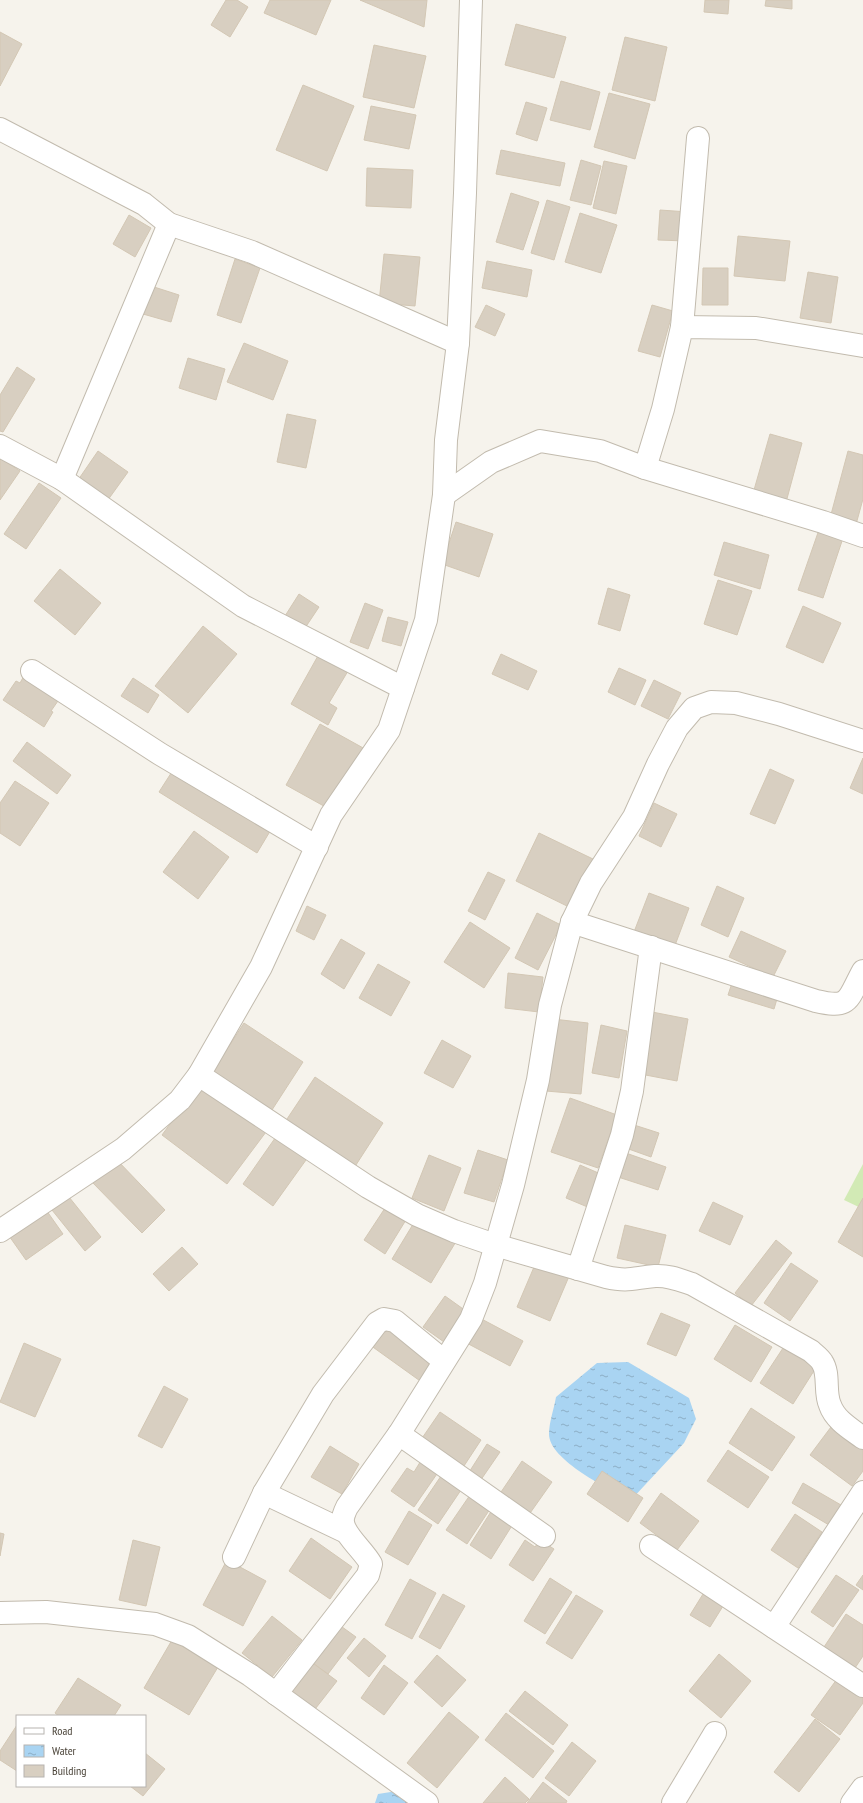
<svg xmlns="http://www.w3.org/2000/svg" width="863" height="1803" font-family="'PT Sans Narrow',sans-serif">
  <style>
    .pitch { fill: #d2eab5 }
    .water { fill: url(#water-ripples) }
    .building { fill: #d8cfc1; stroke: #d3c7b4 }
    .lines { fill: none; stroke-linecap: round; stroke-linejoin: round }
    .minor-casing { stroke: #c2bbae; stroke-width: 24 }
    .tertiary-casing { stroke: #c2bbae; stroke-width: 24 }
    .minor { stroke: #fff; stroke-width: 22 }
    .tertiary { stroke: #fff; stroke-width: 22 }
  </style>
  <defs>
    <pattern id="water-ripples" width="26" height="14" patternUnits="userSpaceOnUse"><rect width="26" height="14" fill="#a9d4f2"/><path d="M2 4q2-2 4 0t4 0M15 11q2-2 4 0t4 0" fill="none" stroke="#8caec5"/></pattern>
  </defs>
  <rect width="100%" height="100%" fill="#f6f3ec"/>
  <path class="pitch" d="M863 1164V1209L844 1200Z"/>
  <g class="water">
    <path d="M628 1362 689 1398 696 1419 684 1443 631 1500C610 1490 549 1460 549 1434 549 1422 554 1409 556 1397L597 1363Z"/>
    <path d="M397 1791 411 1803H375L378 1794Z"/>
  </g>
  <g class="building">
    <path d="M226 0H237L248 7 230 37 211 25Z"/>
    <path d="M270 0H331L316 35 264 13Z"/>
    <path d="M360 0H427L424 27Z"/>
    <path d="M705 0H729L728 14 704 12Z"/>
    <path d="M766 0H792V9L765 6Z"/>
    <path d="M516 24 566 37 554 78 505 65Z"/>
    <path d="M0 32 22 44 0 86Z"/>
    <path d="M625 37 667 47 655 101 612 90Z"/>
    <path d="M374 45 426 56 414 108 363 97Z"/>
    <path d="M561 81 600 92 590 130 550 120Z"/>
    <path d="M303 85 354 106 327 171 276 150Z"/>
    <path d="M609 93 650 104 635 159 594 147Z"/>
    <path d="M526 102 547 108 537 141 516 134Z"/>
    <path d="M371 106 416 115 409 149 364 140Z"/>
    <path d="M501 150 565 163 560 186 496 174Z"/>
    <path d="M581 160 601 166 591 205 570 200Z"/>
    <path d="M604 161 627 166 616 214 593 208Z"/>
    <path d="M367 168 413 170 411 208 366 206Z"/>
    <path d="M511 193 539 202 523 250 496 242Z"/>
    <path d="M547 200 570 207 554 260 531 253Z"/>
    <path d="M660 210 688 212 686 241 658 240Z"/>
    <path d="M580 213 617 225 601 273 565 262Z"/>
    <path d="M129 215 151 228 135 257 113 244Z"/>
    <path d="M738 236 790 241 785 281 734 276Z"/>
    <path d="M384 254 420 257 415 306 379 303Z"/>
    <path d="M235 259 260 268 241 323 217 315Z"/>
    <path d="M487 261 532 270 527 297 482 288Z"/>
    <path d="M703 268H728V305H702Z"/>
    <path d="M808 272 838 277 831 323 800 318Z"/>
    <path d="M151 286 179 295 171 322 143 314Z"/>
    <path d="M486 305 505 314 495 336 475 327Z"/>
    <path d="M652 305 673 311 660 357 638 351Z"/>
    <path d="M244 343 288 361 273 400 227 382Z"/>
    <path d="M188 358 225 369 216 400 179 388Z"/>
    <path d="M17 367 35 379 3 432 0 431V395Z"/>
    <path d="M287 414 316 420 306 468 277 462Z"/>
    <path d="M770 434 802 443 785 506 752 497Z"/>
    <path d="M98 451 128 472 105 504 76 483Z"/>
    <path d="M848 451 863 455V499L855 528 829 522Z"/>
    <path d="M0 458 20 471 0 500Z"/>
    <path d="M39 483 61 498 26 549 4 534Z"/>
    <path d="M456 522 493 534 479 577 442 564Z"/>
    <path d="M821 524 845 532 823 598 798 590Z"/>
    <path d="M724 542 769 555 760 589 714 575Z"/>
    <path d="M60 569 101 603 75 635 34 601Z"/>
    <path d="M718 580 752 591 737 635 704 624Z"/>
    <path d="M608 588 630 595 620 631 598 624Z"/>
    <path d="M299 594 319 607 305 628 285 616Z"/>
    <path d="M365 603 383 610 368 649 350 642Z"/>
    <path d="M803 606 841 623 823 663 786 647Z"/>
    <path d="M388 617 408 622 401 646 382 641Z"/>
    <path d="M203 626 237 654 188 713 155 686Z"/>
    <path d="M319 654 348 671 329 703 337 708 328 725 291 704Z"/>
    <path d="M501 654 537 671 528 690 492 674Z"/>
    <path d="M619 668 646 680 635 705 608 692Z"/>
    <path d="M25 674 60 698 51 711 53 712 44 727 3 700 16 681 20 683Z"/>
    <path d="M133 678 159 695 148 713 121 696Z"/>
    <path d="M654 680 681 693 668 719 641 706Z"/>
    <path d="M320 724 365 749 331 810 286 785Z"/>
    <path d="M27 742 71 775 57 794 13 761Z"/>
    <path d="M863 758V794L850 788Z"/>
    <path d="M175 767 272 828 257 853 159 792Z"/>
    <path d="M770 769 794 780 775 824 750 814Z"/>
    <path d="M15 781 49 803 20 846 0 833V803Z"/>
    <path d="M654 803 677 814 661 847 639 836Z"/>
    <path d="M194 831 229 857 198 899 163 872Z"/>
    <path d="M539 833 593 859 569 907 516 881Z"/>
    <path d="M488 872 505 880 485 920 468 911Z"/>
    <path d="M717 886 744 898 728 937 701 925Z"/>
    <path d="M649 893 689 908 674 948 634 932Z"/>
    <path d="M307 906 326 915 314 940 296 931Z"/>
    <path d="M537 913 561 925 538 970 515 958Z"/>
    <path d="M470 922 510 948 484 988 444 962Z"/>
    <path d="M741 931 786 951 773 977 729 957Z"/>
    <path d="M341 939 365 953 344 989 321 974Z"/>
    <path d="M378 964 410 982 391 1016 359 998Z"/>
    <path d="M508 973 543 977 539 1012 505 1008Z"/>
    <path d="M734 977 779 992 774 1009 728 995Z"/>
    <path d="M647 1011 688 1019 677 1081 635 1073Z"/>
    <path d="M553 1019 588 1023 581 1094 546 1091Z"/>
    <path d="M244 1023 303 1062 270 1113 211 1074Z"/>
    <path d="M601 1025 627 1031 619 1078 592 1073Z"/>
    <path d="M442 1040 471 1056 453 1088 424 1073Z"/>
    <path d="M315 1077 383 1123 354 1168 285 1122Z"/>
    <path d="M203 1079 269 1128 227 1184 162 1135Z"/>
    <path d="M570 1098 617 1115 598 1168 551 1152Z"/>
    <path d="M631 1124 659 1133 651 1157 623 1147Z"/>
    <path d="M280 1131 311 1153 273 1206 243 1184Z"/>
    <path d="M478 1150 508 1160 494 1202 464 1193Z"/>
    <path d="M620 1151 666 1167 658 1190 612 1175Z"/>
    <path d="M429 1155 461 1168 444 1211 412 1198Z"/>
    <path d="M116 1159 165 1210 142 1233 92 1182Z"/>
    <path d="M580 1165 603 1175 590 1208 566 1198Z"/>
    <path d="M69 1197 101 1237 85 1251 52 1210Z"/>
    <path d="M863 1198V1257L838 1242Z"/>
    <path d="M389 1202 409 1215 385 1254 364 1240Z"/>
    <path d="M713 1202 743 1216 730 1245 699 1231Z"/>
    <path d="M44 1207 63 1234 26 1260 7 1233Z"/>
    <path d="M418 1216 457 1240 431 1283 392 1259Z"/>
    <path d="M625 1225 666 1235 658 1267 617 1258Z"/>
    <path d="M776 1240 792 1253 751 1306 735 1293Z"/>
    <path d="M182 1247 198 1264 169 1291 153 1274Z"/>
    <path d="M537 1260 570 1274 550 1321 517 1307Z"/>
    <path d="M791 1263 818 1281 790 1321 764 1303Z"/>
    <path d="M445 1296 466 1311 444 1342 423 1327Z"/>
    <path d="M661 1313 690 1325 676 1356 647 1344Z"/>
    <path d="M474 1315 523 1341 510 1366 461 1340Z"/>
    <path d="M735 1325 772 1347 751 1382 714 1359Z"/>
    <path d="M383 1326 437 1364 423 1383 370 1345Z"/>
    <path d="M24 1343 61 1359 35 1417 0 1402Z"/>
    <path d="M785 1345 817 1366 793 1404 760 1383Z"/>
    <path d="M164 1386 188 1399 162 1448 138 1436Z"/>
    <path d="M751 1408 795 1437 772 1471 729 1443Z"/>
    <path d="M440 1412 481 1440 460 1472 418 1444Z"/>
    <path d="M834 1423 863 1445V1471L852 1486 810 1455Z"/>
    <path d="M487 1444 500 1452 478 1484 466 1477Z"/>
    <path d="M330 1446 359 1464 342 1494 311 1477Z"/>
    <path d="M728 1450 769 1477 748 1508 707 1481Z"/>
    <path d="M422 1459 439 1471 414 1507 391 1491 407 1468 414 1472Z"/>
    <path d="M522 1461 552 1482 528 1516 499 1495Z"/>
    <path d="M602 1471 643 1498 628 1522 587 1494Z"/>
    <path d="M441 1476 461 1490 438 1524 418 1510Z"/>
    <path d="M803 1483 841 1505 829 1525 792 1503Z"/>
    <path d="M661 1493 699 1521 677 1550 640 1523Z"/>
    <path d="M470 1495 490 1509 467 1544 446 1530Z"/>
    <path d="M492 1510 513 1524 491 1559 470 1545Z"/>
    <path d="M409 1511 432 1525 408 1565 385 1552Z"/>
    <path d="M795 1514 822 1532 798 1568 771 1550Z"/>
    <path d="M0 1533 4 1534 0 1556Z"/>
    <path d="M311 1538 352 1567 330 1599 289 1571Z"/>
    <path d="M133 1540 160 1547 146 1606 119 1600Z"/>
    <path d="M525 1540 535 1547 540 1540 554 1549 533 1581 509 1565Z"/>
    <path d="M227 1560 266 1581 243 1626 203 1605Z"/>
    <path d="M836 1575 859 1590 833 1627 811 1612Z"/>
    <path d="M863 1575V1590L856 1585Z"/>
    <path d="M550 1578 572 1592 545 1634 524 1621Z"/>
    <path d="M410 1579 436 1593 412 1639 385 1625Z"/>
    <path d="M708 1586 728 1598 710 1627 690 1615Z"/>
    <path d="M443 1594 465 1606 440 1649 419 1637Z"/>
    <path d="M576 1595 603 1611 572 1659 546 1643Z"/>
    <path d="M846 1614 863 1625V1656L855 1668 824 1647Z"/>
    <path d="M272 1616 302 1640 272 1677 242 1653Z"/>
    <path d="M338 1624 356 1637 328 1674 310 1661Z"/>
    <path d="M364 1638 386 1656 369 1677 347 1658Z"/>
    <path d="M172 1640 218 1667 189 1715 144 1688Z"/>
    <path d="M719 1654 751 1681 721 1718 689 1691Z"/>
    <path d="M437 1655 466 1680 442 1707 414 1682Z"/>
    <path d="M310 1661 337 1681 312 1713 285 1693Z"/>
    <path d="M384 1665 408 1683 384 1715 361 1698Z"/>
    <path d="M78 1678 121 1705 114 1716H59L55 1713Z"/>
    <path d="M837 1679 863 1697V1703L840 1735 811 1715Z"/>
    <path d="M525 1691 568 1725 553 1745 509 1711Z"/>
    <path d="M449 1712 479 1737 437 1788 407 1763Z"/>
    <path d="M506 1713 554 1751 533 1778 485 1740Z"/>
    <path d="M815 1719 840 1739 799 1792 774 1772Z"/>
    <path d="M17 1725V1771L0 1760V1751Z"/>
    <path d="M572 1742 596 1761 569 1796 545 1778Z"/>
    <path d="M145 1753 165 1769 143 1796 130 1786H145Z"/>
    <path d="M505 1777 529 1799 525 1803H483Z"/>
    <path d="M543 1782 567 1801 566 1803H527Z"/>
  </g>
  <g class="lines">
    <g class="minor-casing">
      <g id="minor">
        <path d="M0 129 144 204 169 224 252 252 458 343"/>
        <path d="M682 327 698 138"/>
        <path d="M0 446 62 479 243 606 403 688"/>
        <path d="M645 468 823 522 863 536"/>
        <path d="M62 479 169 224"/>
        <path d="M32 671 160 754 317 847"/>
        <path d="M572 922 816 1001C851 1009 847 1000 863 971"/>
        <path d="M199 1075 368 1187 417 1215 454 1231 495 1245 606 1277C629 1282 633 1278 655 1276 668 1275 680 1280 692 1284L811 1351C814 1354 820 1358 822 1362 830 1374 824 1392 830 1405 835 1420 851 1429 863 1438"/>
        <path d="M578 1269 622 1135 632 1091 651 947"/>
        <path d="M399 1434 544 1536"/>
        <path d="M264 1493 346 1532"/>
        <path d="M651 1546 863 1686"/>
        <path d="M234 1557 264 1493 323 1394 377 1323 384 1319 395 1321 444 1361"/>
        <path d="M0 1613 46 1612 155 1624 188 1636 250 1675 427 1803"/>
        <path d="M774 1627 863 1492"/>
        <path d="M276 1694 368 1575 371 1564C364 1551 344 1535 343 1522 342 1518 345 1511 347 1507L399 1434 471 1319 485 1283 513 1185 538 1080 550 1005 572 922 591 883 634 817 658 764 677 728 694 708 711 702 736 703 779 714 863 741"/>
        <path d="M673 1803 715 1733"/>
        <path d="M852 1803 863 1788"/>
      </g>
    </g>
    <g class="tertiary-casing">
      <g id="tertiary">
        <path d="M444 495 491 462 540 441 600 451 645 468 663 409 682 327 756 328 863 346"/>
        <path d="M0 1231 123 1149 180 1100 199 1075 261 967 331 815 389 730 426 620 444 495 446 440 458 343 465 193 471 0"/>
      </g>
    </g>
    <use href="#minor" class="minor"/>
    <use href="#tertiary" class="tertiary"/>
  </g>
  <rect x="16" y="1715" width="130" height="72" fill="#ffffff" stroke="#b7b4b0"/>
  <rect x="24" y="1728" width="20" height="6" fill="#ffffff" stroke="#b7b4b0"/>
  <text x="52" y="1735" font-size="12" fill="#4b4439">Road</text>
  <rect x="24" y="1745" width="20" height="12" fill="url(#water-ripples)" stroke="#b7b4b0"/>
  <text x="52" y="1755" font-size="12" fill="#4b4439">Water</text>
  <rect x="24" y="1765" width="20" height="12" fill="#d8cfc1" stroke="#b7b4b0"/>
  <text x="52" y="1775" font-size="12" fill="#4b4439">Building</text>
</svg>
